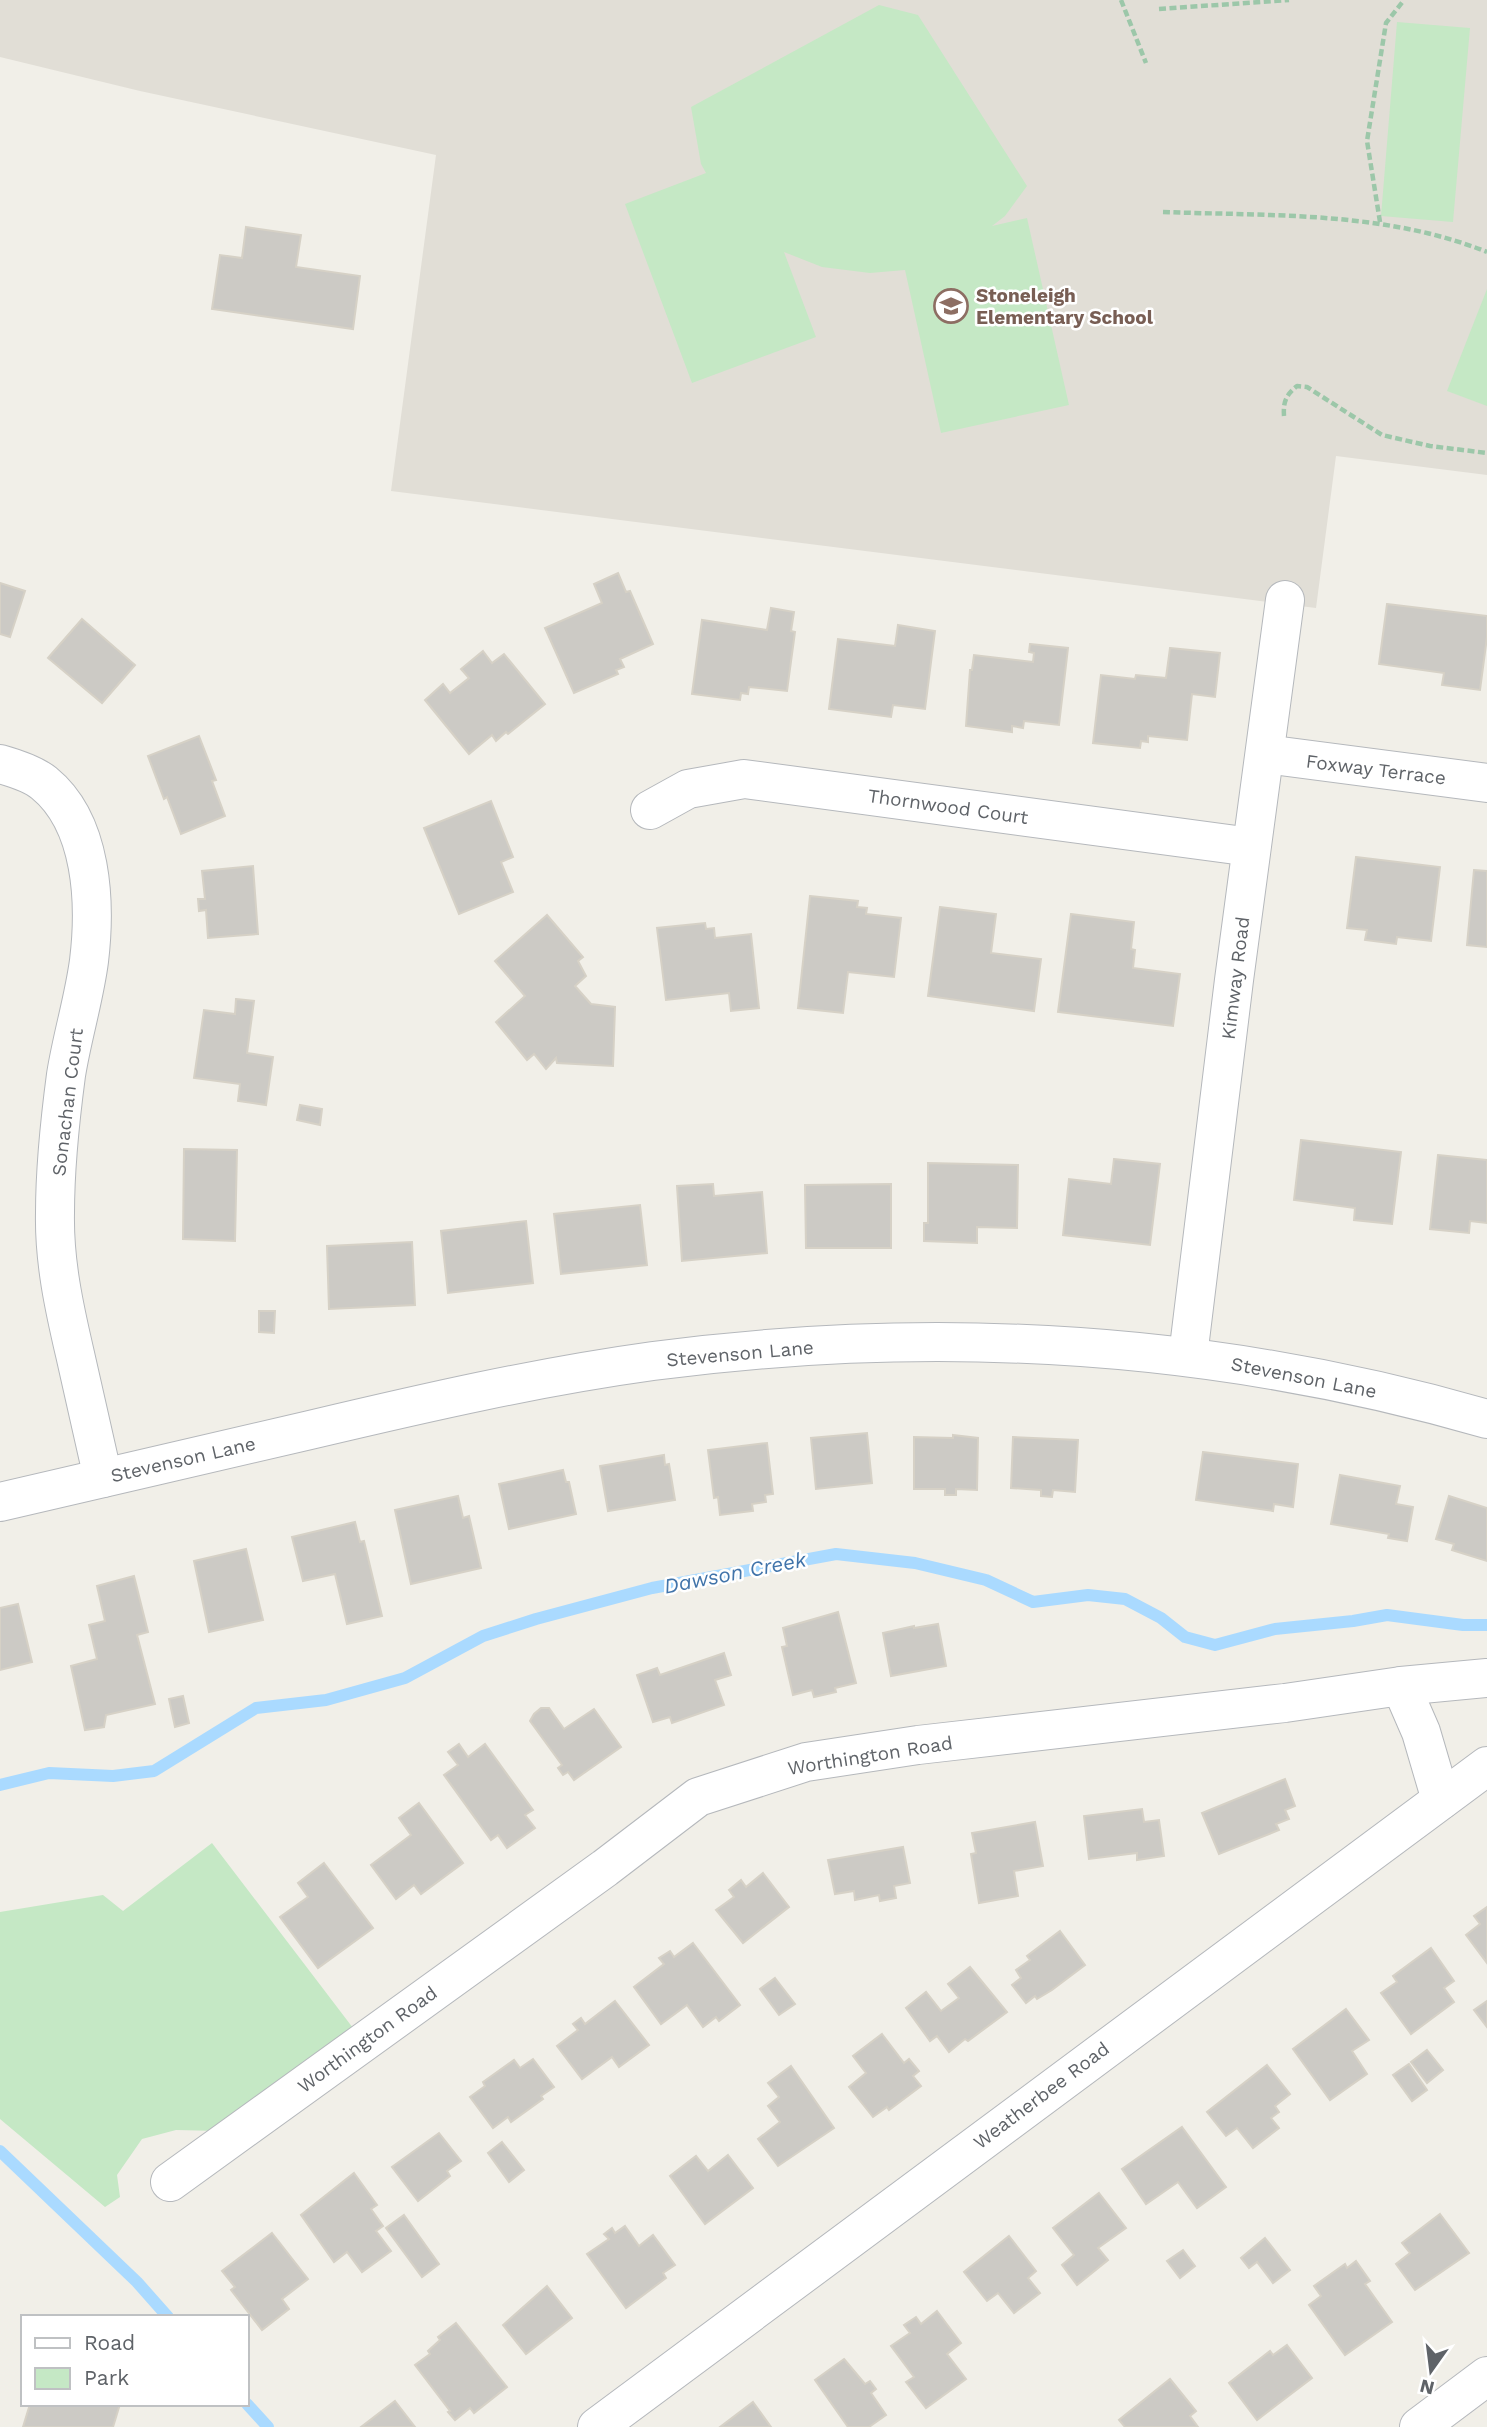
<svg xmlns="http://www.w3.org/2000/svg" width="1487" height="2427" font-family="'Work Sans',sans-serif">
  <style>
    .education { fill: #e1ded6 }
    .green { fill: #c5e8c5 }
    .lines { fill: none; stroke-linecap: round; stroke-linejoin: round }
    .stream { stroke: #aadaff; stroke-width: 12 }
    .building { fill: #cccac5; stroke: #d6d1c6; stroke-width: 2 }
    .minor-casing { stroke: #b5b8bc; stroke-width: 40 }
    .path { stroke: #9cc7a9; stroke-width: 4.5; stroke-dasharray: 7 3.5; stroke-linecap: butt }
    .minor { stroke: #fff; stroke-width: 38 }
    .labels { text-anchor: middle; stroke-width: 5; stroke-linejoin: round; paint-order: stroke }
    .education-label { font-size: 19px; font-weight: bold; fill: #785e54; stroke: #fff; text-anchor: start }
    .street-label { font-size: 19px; fill: #5f6368; stroke: #fff }
    .water-label { font-size: 21px; font-style: italic; fill: #4174aa; stroke: #fff }
  </style>
  <rect width="100%" height="100%" fill="#f1efe8"/>
  <path class="education" d="M0 0H1487V475L1336 456 1316 608 391 491 436 155 140 91 0 57Z"/>
  <g class="green">
    <path d="M879 5 918 15 1027 186 1005 216 992 226 1027 218 1069 405 941 433 905 270 870 273 822 267 784 252 816 337 692 383 625 204 706 173 701 164 691 107Z"/>
    <path d="M1397 22 1470 28 1453 222 1381 216Z"/>
    <path d="M1487 289V406L1447 391Z"/>
    <path d="M212 1843 353 2028 219 2131 176 2130 142 2139 117 2175 120 2197 105 2207 0 2119V1912L103 1895 123 1911Z"/>
  </g>
  <g class="lines">
    <g class="stream">
      <path d="M0 1785 49 1773 113 1776 154 1771 256 1708 326 1700 405 1678 483 1636 536 1619 652 1588 836 1554 915 1563 986 1580 1033 1602 1088 1595 1125 1599 1161 1618 1185 1637 1215 1645 1275 1629 1353 1621 1387 1615 1463 1625H1487"/>
      <path d="M0 2151 137 2282 168 2317"/>
      <path d="M247 2404 268 2427"/>
    </g>
  </g>
  <g class="building">
    <path d="M246 227 301 235 296 267 360 276 353 329 212 309 220 255 242 258Z"/>
    <path d="M618 573 626 592 630 591 653 644 620 659 624 667 616 670 618 674 574 693 545 628 602 603 594 584Z"/>
    <path d="M0 583 25 591 10 637 0 634Z"/>
    <path d="M1387 604 1487 616V637L1480 690 1442 685 1444 673 1379 664Z"/>
    <path d="M771 608 794 612 791 631 795 632 787 691 749 687 748 694 741 693 740 700 692 694 702 620 767 630Z"/>
    <path d="M82 619 135 665 102 703 48 658Z"/>
    <path d="M898 625 935 631 925 709 893 705 891 717 829 709 838 639 895 646Z"/>
    <path d="M1030 644 1068 648 1059 725 1024 721 1023 728 1012 726V732L966 726 970 670H972L974 655 1033 662 1034 653 1029 652Z"/>
    <path d="M1170 648 1220 653 1215 697 1192 694 1187 740 1148 736V742L1141 741 1140 748 1093 743 1101 675 1135 679 1136 675 1166 678Z"/>
    <path d="M483 651 492 663 504 654 545 704 508 734 506 732 496 741 492 735 469 754 425 700 443 684 450 693 469 678 461 669Z"/>
    <path d="M199 736 216 780 212 781 225 816 181 834 167 797 164 799 148 756Z"/>
    <path d="M491 801 513 857 501 862 513 892 459 914 424 828Z"/>
    <path d="M1356 857 1440 867 1431 941 1397 937 1396 944 1365 940 1367 930 1347 928Z"/>
    <path d="M253 866 258 934 208 938 206 910 199 911 198 899H205L202 871Z"/>
    <path d="M1474 870 1487 871V947L1467 945Z"/>
    <path d="M810 896 858 901 857 907 867 908 866 914 901 918 894 977 848 972 843 1013 798 1008Z"/>
    <path d="M940 907 996 914 991 953 1041 959 1034 1011 928 996Z"/>
    <path d="M1071 914 1134 922 1131 949 1135 950 1133 968 1180 974 1173 1026 1058 1012Z"/>
    <path d="M547 915 583 957 578 961 586 976 575 986 591 1004 615 1007 613 1066 557 1063 556 1058 546 1069 534 1054 527 1060 496 1022 525 996 495 961Z"/>
    <path d="M705 923 706 929 714 928 715 938 751 934 759 1008 731 1011 729 993 666 1000 657 928Z"/>
    <path d="M236 999 254 1001 247 1053 273 1057 266 1105 238 1101 240 1084 194 1078 204 1010 235 1014Z"/>
    <path d="M300 1105 322 1109 320 1125 297 1120Z"/>
    <path d="M1301 1140 1401 1152 1392 1224 1354 1220 1355 1208 1294 1200Z"/>
    <path d="M184 1149 237 1150 235 1241 183 1239Z"/>
    <path d="M1438 1155 1487 1160V1223L1470 1221 1469 1233 1430 1229Z"/>
    <path d="M1114 1159 1160 1164 1150 1245 1063 1235 1069 1179 1111 1184Z"/>
    <path d="M928 1163 1018 1165 1017 1228 977 1227V1243L924 1241V1223H928Z"/>
    <path d="M713 1184 714 1196 762 1192 767 1253 682 1261 677 1186Z"/>
    <path d="M891 1184V1248H806L805 1185Z"/>
    <path d="M640 1205 647 1265 561 1274 554 1214Z"/>
    <path d="M526 1221 533 1283 448 1293 441 1231Z"/>
    <path d="M412 1242 415 1305 329 1309 327 1246Z"/>
    <path d="M259 1311H275L274 1333 259 1332Z"/>
    <path d="M867 1433 872 1483 816 1489 811 1438Z"/>
    <path d="M953 1435 978 1438 977 1490 956 1489V1495H945V1489H914V1437L953 1438Z"/>
    <path d="M1013 1437 1078 1440 1075 1492 1053 1490 1052 1497 1041 1496V1490L1011 1488Z"/>
    <path d="M767 1443 773 1494 765 1495 766 1502 752 1504 753 1511 720 1515 718 1497 714 1498 708 1450Z"/>
    <path d="M1203 1452 1298 1464 1293 1507 1274 1504 1273 1511 1196 1500Z"/>
    <path d="M664 1455 665 1465 669 1464 675 1500 608 1511 600 1466Z"/>
    <path d="M563 1470 566 1482H569L576 1514 509 1529 499 1484Z"/>
    <path d="M1340 1475 1400 1486 1396 1504 1413 1507 1407 1541 1388 1538 1389 1534 1331 1524Z"/>
    <path d="M458 1496 463 1518 469 1516 481 1568 411 1584 395 1510Z"/>
    <path d="M1449 1496 1487 1508V1561L1452 1550 1454 1544 1436 1539Z"/>
    <path d="M355 1522 360 1542 364 1541 382 1616 347 1624 335 1574 303 1581 292 1537Z"/>
    <path d="M246 1549 263 1620 209 1632 194 1561Z"/>
    <path d="M134 1576 148 1632 137 1635 155 1704 106 1715 104 1727 85 1730 71 1666 97 1659 89 1625 105 1621 97 1586Z"/>
    <path d="M18 1604 32 1662 0 1670V1608Z"/>
    <path d="M838 1612 856 1683 835 1688 836 1692 814 1697 812 1690 793 1695 782 1647 787 1646 783 1628Z"/>
    <path d="M938 1624 946 1666 891 1676 883 1633 914 1626V1628Z"/>
    <path d="M724 1653 731 1675 715 1680 724 1705 672 1723 670 1717 653 1722 637 1675 657 1668 660 1675Z"/>
    <path d="M183 1696 189 1723 175 1727 169 1699Z"/>
    <path d="M541 1708H549L564 1729 594 1709 621 1747 574 1780 568 1772 563 1775 558 1768 562 1765 530 1721 534 1714Z"/>
    <path d="M459 1744 468 1757 485 1744 533 1810 525 1815 535 1828 507 1848 498 1835 491 1840 444 1775 458 1765 448 1752Z"/>
    <path d="M1285 1779 1295 1806 1285 1810 1289 1819 1276 1824 1279 1830 1219 1854 1202 1813Z"/>
    <path d="M419 1803 463 1863 421 1894 414 1885 396 1899 371 1865 411 1835 399 1818Z"/>
    <path d="M1142 1809 1144 1822 1159 1820 1164 1856 1137 1860V1853L1089 1859 1084 1816Z"/>
    <path d="M1035 1822 1043 1866 1014 1871 1018 1896 979 1903 971 1854 976 1853 972 1833Z"/>
    <path d="M903 1847 910 1883 894 1886 896 1898 880 1901 879 1895 855 1900 854 1891 835 1894 828 1860Z"/>
    <path d="M324 1863 373 1928 318 1968 280 1917 308 1897 298 1883Z"/>
    <path d="M763 1873 789 1907 743 1943 716 1910 734 1897 729 1890 741 1880 746 1887Z"/>
    <path d="M1487 1907V1963L1466 1935 1480 1924 1474 1916Z"/>
    <path d="M1060 1931 1085 1965 1052 1990 1037 1999 1035 1996 1026 2003 1012 1985 1021 1978 1016 1970 1030 1960 1027 1956Z"/>
    <path d="M693 1943 740 2005 719 2021 716 2017 703 2027 687 2005 661 2024 634 1987 664 1964 659 1958 670 1951 674 1957Z"/>
    <path d="M1431 1948 1454 1981 1444 1988 1454 2002 1411 2034 1381 1993 1397 1982 1393 1976Z"/>
    <path d="M970 1967 1007 2012 968 2041 965 2039 949 2052 937 2036 930 2041 906 2008 926 1992 941 2011 959 1998 948 1984Z"/>
    <path d="M775 1978 795 2004 779 2015 760 1989Z"/>
    <path d="M615 2001 649 2045 619 2067 612 2057 582 2079 557 2046 578 2030 573 2024 581 2018 585 2024Z"/>
    <path d="M1487 2001V2027L1474 2010Z"/>
    <path d="M1346 2009 1369 2040 1352 2051 1367 2074 1330 2100 1293 2049Z"/>
    <path d="M882 2034 904 2063 909 2059 919 2071 913 2076 921 2086 889 2110 887 2107 873 2117 849 2087 866 2073 853 2056Z"/>
    <path d="M1427 2050 1443 2070 1427 2083 1411 2062Z"/>
    <path d="M533 2059 554 2087 541 2096 543 2099 511 2122 508 2117 493 2128 470 2097 485 2086 483 2082 514 2060 520 2068Z"/>
    <path d="M1409 2064 1427 2090 1412 2101 1393 2075Z"/>
    <path d="M1267 2065 1290 2094 1275 2106 1279 2112 1271 2118 1279 2128 1253 2148 1237 2128 1226 2136 1207 2112Z"/>
    <path d="M791 2066 834 2128 778 2166 758 2139 780 2122 768 2106 779 2097 768 2083Z"/>
    <path d="M1182 2127 1226 2187 1197 2208 1178 2182 1146 2204 1122 2169Z"/>
    <path d="M439 2133 461 2161 447 2171 450 2176 418 2201 392 2167Z"/>
    <path d="M502 2142 524 2170 509 2182 488 2153Z"/>
    <path d="M728 2155 753 2188 705 2224 670 2176 696 2156 708 2171Z"/>
    <path d="M354 2173 377 2205 371 2209 383 2226 376 2231 391 2251 362 2272 347 2252 334 2262 301 2215Z"/>
    <path d="M1099 2193 1126 2228 1098 2248 1108 2260 1077 2285 1062 2265 1074 2255 1053 2228Z"/>
    <path d="M1440 2214 1469 2253 1415 2290 1396 2264 1410 2253 1402 2243Z"/>
    <path d="M404 2215 439 2264 422 2277 386 2228Z"/>
    <path d="M625 2226 639 2246 653 2235 675 2265 663 2273 666 2278 626 2308 587 2254 609 2239 604 2234 612 2228 615 2233Z"/>
    <path d="M272 2233 308 2279 282 2299 289 2309 262 2330 231 2290 235 2287 222 2271Z"/>
    <path d="M1009 2236 1036 2271 1028 2278 1040 2293 1014 2313 998 2293 987 2301 964 2272Z"/>
    <path d="M1265 2238 1290 2270 1273 2283 1257 2262 1249 2268 1241 2258Z"/>
    <path d="M1183 2250 1195 2266 1180 2278 1167 2261Z"/>
    <path d="M1356 2261 1370 2281 1365 2284 1392 2322 1345 2355 1309 2305 1321 2296 1314 2286 1345 2264 1347 2268Z"/>
    <path d="M547 2286 572 2318 526 2354 503 2325Z"/>
    <path d="M937 2311 961 2343 947 2354 966 2379 926 2408 906 2382 914 2377 891 2346 910 2333 904 2325 916 2317 921 2324Z"/>
    <path d="M456 2323 507 2387 474 2413 470 2408 455 2420 448 2412 450 2411 415 2365 430 2354 428 2351 440 2340 438 2337Z"/>
    <path d="M1287 2345 1312 2378 1257 2420 1229 2383 1270 2351 1273 2355Z"/>
    <path d="M844 2359 865 2384 870 2381 876 2389 871 2393 886 2415 869 2427H848L815 2380Z"/>
    <path d="M1170 2379 1196 2411 1190 2416 1198 2427H1125L1119 2420Z"/>
    <path d="M395 2401 415 2427H361Z"/>
    <path d="M753 2402 771 2427H720Z"/>
    <path d="M30 2404H120L113 2427H23Z"/>
  </g>
  <g class="lines">
    <g class="minor-casing">
      <g id="minor">
        <path d="M1265 754 1487 783"/>
        <path d="M0 764C14 768 33 774 44 783 93 823 96 903 89 961 84 999 72 1037 66 1075 60 1120 55 1167 55 1213 54 1261 64 1307 75 1354 84 1395 94 1437 103 1478"/>
        <path d="M650 810 688 789 744 779 1251 847"/>
        <path d="M1188 1356 1234 980 1285 600"/>
        <path d="M0 1502C103 1478 207 1454 310 1430 424 1403 537 1377 653 1361 935 1324 1213 1340 1487 1419"/>
        <path d="M1401 1686 1421 1732 1441 1800"/>
        <path d="M170 2182 605 1868 698 1797 806 1762 918 1745 1285 1703 1401 1686 1487 1678"/>
        <path d="M597 2427 1487 1766"/>
        <path d="M1419 2427 1487 2376"/>
      </g>
    </g>
    <g class="path">
      <path d="M1121 0 1146 63"/>
      <path d="M1159 9 1289 0"/>
      <path d="M1163 212C1271 216 1385 211 1487 252"/>
      <path d="M1380 222 1367 141 1386 23 1404 0"/>
      <path d="M1284 416C1283 402 1286 395 1297 386L1307 387 1382 435 1430 446 1487 453"/>
    </g>
    <use href="#minor" class="minor"/>
  </g>
  <defs>
    <g id="school-ring" transform="scale(1.75)"><circle r="9.5" fill="#fff" stroke="#8d6e63" stroke-width="1.5"/><path d="M0-5L7-2L0 1L-7-2ZM-4 1L0 2.5L4 1V4Q0 6-4 4Z" fill="#8d6e63"/></g>
  </defs>
  <g fill-rule="evenodd">
    <use href="#school-ring" x="951" y="306"/>
  </g>
  <g class="labels">
    <g class="education-label">
      <text x="976" y="302">Stoneleigh<tspan x="976" dy="22">Elementary School</tspan></text>
    </g>
    <g class="street-label">
      <text transform="translate(1376 769) rotate(7)" y="7">Foxway Terrace</text>
      <text transform="translate(948 806) rotate(8)" y="7">Thornwood Court</text>
      <text transform="translate(1235 978) rotate(-83)" y="7">Kimway Road</text>
      <text transform="translate(67 1102) rotate(-83)" y="7">Sonachan Court</text>
      <text transform="translate(740 1353) rotate(-5)" y="7">Stevenson Lane</text>
      <text transform="translate(1304 1377) rotate(11)" y="7">Stevenson Lane</text>
      <text transform="translate(183 1459) rotate(-13)" y="7">Stevenson Lane</text>
      <text transform="translate(870 1755) rotate(-9)" y="7">Worthington Road</text>
      <text transform="translate(367 2039) rotate(-36)" y="7">Worthington Road</text>
      <text transform="translate(1041 2095) rotate(-37)" y="7">Weatherbee Road</text>
    </g>
    <g class="water-label">
      <text transform="translate(735 1573) rotate(-11)" y="7">Dawson Creek</text>
    </g>
  </g>
  <rect x="21" y="2315" width="228" height="91" fill="#ffffff" stroke="#bfc1c3" stroke-width="2"/>
  <rect x="35" y="2338" width="35" height="10" fill="#ffffff" stroke="#bfc1c3" stroke-width="2"/>
  <text x="84" y="2350" font-size="21" fill="#5f6368">Road</text>
  <rect x="35" y="2368" width="35" height="21" fill="#c5e8c5" stroke="#bfc1c3" stroke-width="2"/>
  <text x="84" y="2385" font-size="21" fill="#5f6368">Park</text>
  <g transform="translate(1431 2371) rotate(194)" stroke="#ffffff" stroke-width="5" paint-order="stroke">
  <path d="M0-5L12 26L0 18L-12 26Z" fill="#5f6368"/>
  <text y="-10" font-size="19" font-weight="bold" text-anchor="middle" fill="#5f6368">N</text>
  </g>
</svg>
